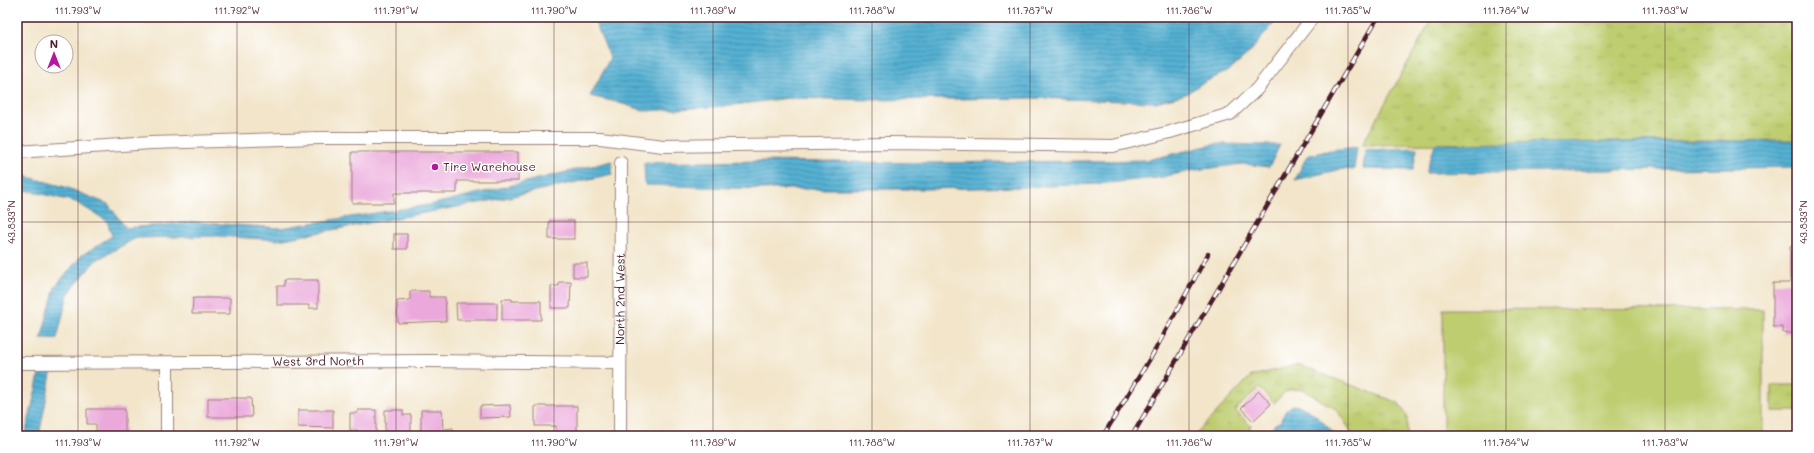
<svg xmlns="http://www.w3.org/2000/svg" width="1814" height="453" font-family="Mali,sans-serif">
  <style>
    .grass { fill: url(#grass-tufts); stroke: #84764e }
    .pitch { fill: #becd70; stroke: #84764e }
    .water { fill: url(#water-rules); stroke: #4f687f }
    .building { fill: #eba9db }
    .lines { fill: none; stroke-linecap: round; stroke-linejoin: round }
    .minor-casing { stroke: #9e827a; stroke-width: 14 }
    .minor { stroke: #fff; stroke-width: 12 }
    .rail-casing { stroke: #4a1f2b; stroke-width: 4.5 }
    .rail { stroke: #fff; stroke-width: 3; stroke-dasharray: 9; stroke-linecap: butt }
    .ticks { fill: none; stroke: #4a1f2b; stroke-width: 1; stroke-opacity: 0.45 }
    .poi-dot { fill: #b5179e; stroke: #fff; stroke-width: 1.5 }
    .labels { text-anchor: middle; stroke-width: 3; stroke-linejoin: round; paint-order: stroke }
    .poi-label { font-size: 12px; fill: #4a1f2b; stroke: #fff; text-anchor: start }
    .street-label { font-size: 12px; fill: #4a1f2b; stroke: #fff }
    .neatline { fill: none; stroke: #4a1f2b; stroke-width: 1.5 }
    .ticks-label { font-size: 10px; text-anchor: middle; fill: #4a1f2b }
  </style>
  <defs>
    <pattern id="grass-tufts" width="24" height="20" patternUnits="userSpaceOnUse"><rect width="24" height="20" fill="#becd70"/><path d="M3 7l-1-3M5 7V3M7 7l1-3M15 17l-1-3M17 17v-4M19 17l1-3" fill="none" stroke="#a5b061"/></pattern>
    <pattern id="water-rules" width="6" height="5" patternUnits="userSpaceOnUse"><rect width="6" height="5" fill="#54b1d3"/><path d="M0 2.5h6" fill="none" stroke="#488fab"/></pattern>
  </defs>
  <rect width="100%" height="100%" fill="#fff"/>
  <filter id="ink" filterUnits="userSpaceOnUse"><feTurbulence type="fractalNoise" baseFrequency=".025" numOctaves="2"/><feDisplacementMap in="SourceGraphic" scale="8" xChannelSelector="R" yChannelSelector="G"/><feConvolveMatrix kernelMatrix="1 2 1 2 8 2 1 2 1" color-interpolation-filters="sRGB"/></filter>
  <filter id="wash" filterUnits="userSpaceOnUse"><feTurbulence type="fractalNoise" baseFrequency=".012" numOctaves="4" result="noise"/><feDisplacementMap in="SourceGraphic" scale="16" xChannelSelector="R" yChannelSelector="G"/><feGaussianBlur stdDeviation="0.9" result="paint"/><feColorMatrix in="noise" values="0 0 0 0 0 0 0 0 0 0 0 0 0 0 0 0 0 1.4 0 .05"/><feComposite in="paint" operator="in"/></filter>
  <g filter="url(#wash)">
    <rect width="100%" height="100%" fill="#f2e5ca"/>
    <g class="grass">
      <path d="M1433 17H1797V140L1362 145Z"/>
      <path d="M1298 365 1399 403 1407 416V436H1354L1337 410 1304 390 1291 389 1285 392 1274 403 1259 388 1235 410 1251 426 1244 436H1194L1251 376Z"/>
      <rect x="1772" y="385" width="25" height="26"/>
    </g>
    <path class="pitch" d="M1443 309 1763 310V436H1443Z"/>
    <g class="water">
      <path d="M593 17H1279L1250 52 1228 71 1201 84 1186 94 1156 102 1031 98 873 100 788 98 727 106 646 111 616 102 590 96 610 58Z"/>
      <path d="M1797 140V167L1426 173 1435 144Z"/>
      <path d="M1215 144 1280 145 1269 167 1243 164 1196 170 1157 178 1098 184 1023 187 927 189H764L645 185 644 163 757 161 936 163 1148 160Z"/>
      <path d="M1357 147 1354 170 1341 169 1295 180 1307 156 1330 150Z"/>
      <path d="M1417 148 1413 170 1363 169 1365 150Z"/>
      <path d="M612 161V174L500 199 278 240 218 236 136 238 95 261 68 294 57 339H41L55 287 82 255 112 236 107 221 76 202 17 188V174L65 187 108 204 126 228 193 222 280 228 434 204Z"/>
      <path d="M52 370 39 436H25L40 371Z"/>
      <path d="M1293 405C1310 406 1326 425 1336 436H1267L1275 424 1280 422 1286 410Z"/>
    </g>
    <g id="blocks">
      <g class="building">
        <path d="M352 152H518V181H457V193H394V203H352Z"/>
        <rect x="549" y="221" width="25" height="18"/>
        <rect x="394" y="234" width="13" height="15"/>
        <path d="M1790 246H1797V333H1783V327H1773V283H1790Z"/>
        <rect x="573" y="263" width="14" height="14"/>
        <path d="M284 280H318V308H309V305H277V286H284Z"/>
        <path d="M559 282H571L570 308H551V286H559Z"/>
        <path d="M410 291H429V297H445L446 321 398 323 397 301 410 300Z"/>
        <path d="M193 298H230V314H192Z"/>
        <path d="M502 299H512V301H541V320H502Z"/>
        <path d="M456 303H497V320H457Z"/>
        <path d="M1259 391 1271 404 1253 421 1241 408Z"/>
        <path d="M208 398H251L252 417H208Z"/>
        <path d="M510 405 511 417 480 418V406Z"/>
        <path d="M535 406H577V436H556V426H535Z"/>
        <path d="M87 409H125V436H96V424H87Z"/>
        <path d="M298 410H333V428L298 427Z"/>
        <path d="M358 410H376V436H358V430H350V413H358Z"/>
        <path d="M385 410H403V415H411V431H403V436H385Z"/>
        <path d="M421 410H442L443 429 453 428V436H436V432L421 433Z"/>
      </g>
    </g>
  </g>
  <g filter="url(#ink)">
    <use href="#blocks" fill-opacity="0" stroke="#9e827a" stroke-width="1"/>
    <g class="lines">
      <g class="minor-casing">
        <g id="minor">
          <path d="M17 152 151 143 320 138H600L663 146 891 143 1113 146 1170 132 1230 114 1257 89 1313 17"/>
          <path id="s1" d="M17 363 431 361 620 363"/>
          <path d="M167 436V363"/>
          <path id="s2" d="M620 436 621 163"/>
        </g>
      </g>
      <use href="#minor" class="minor"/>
      <g class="rail-casing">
        <g id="rail">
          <path d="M1103 436 1154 352 1208 254"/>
          <path d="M1132 436 1378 17"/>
        </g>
      </g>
      <use href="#rail" class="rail"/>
    </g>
  </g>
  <path class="ticks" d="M78 17V436M237 17V436M396 17V436M554 17V436M713 17V436M872 17V436M1030 17V436M1189 17V436M1348 17V436M1506 17V436M1665 17V436M17 222H1797"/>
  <circle class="poi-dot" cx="435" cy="167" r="4"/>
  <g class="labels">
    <g class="poi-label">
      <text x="443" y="171">Tire Warehouse</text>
    </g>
    <g class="street-label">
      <text dy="4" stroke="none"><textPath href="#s2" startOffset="137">North 2nd West</textPath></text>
      <text dy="4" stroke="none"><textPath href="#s1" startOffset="301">West 3rd North</textPath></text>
    </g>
  </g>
  <rect width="1814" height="453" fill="none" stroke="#fff" stroke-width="44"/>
  <g transform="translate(54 54)"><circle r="19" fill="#ffffff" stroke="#b7a5aa"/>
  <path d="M0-3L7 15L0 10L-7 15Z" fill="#b5179e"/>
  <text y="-6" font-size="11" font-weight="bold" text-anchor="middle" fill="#4a1f2b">N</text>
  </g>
  <rect x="22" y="22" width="1770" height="409" class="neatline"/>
  <g class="ticks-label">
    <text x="78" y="14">111.793°W</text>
    <text x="237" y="14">111.792°W</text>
    <text x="396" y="14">111.791°W</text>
    <text x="554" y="14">111.790°W</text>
    <text x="713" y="14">111.789°W</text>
    <text x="872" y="14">111.788°W</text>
    <text x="1030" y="14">111.787°W</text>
    <text x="1189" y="14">111.786°W</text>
    <text x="1348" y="14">111.785°W</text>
    <text x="1506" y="14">111.784°W</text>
    <text x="1665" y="14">111.783°W</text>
    <text transform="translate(11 222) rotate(-90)" y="4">43.833°N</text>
    <text transform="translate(1803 222) rotate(-90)" y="4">43.833°N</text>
    <text x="78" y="446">111.793°W</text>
    <text x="237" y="446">111.792°W</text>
    <text x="396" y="446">111.791°W</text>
    <text x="554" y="446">111.790°W</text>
    <text x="713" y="446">111.789°W</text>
    <text x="872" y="446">111.788°W</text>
    <text x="1030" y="446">111.787°W</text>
    <text x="1189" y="446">111.786°W</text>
    <text x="1348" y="446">111.785°W</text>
    <text x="1506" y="446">111.784°W</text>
    <text x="1665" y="446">111.783°W</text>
  </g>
</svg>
